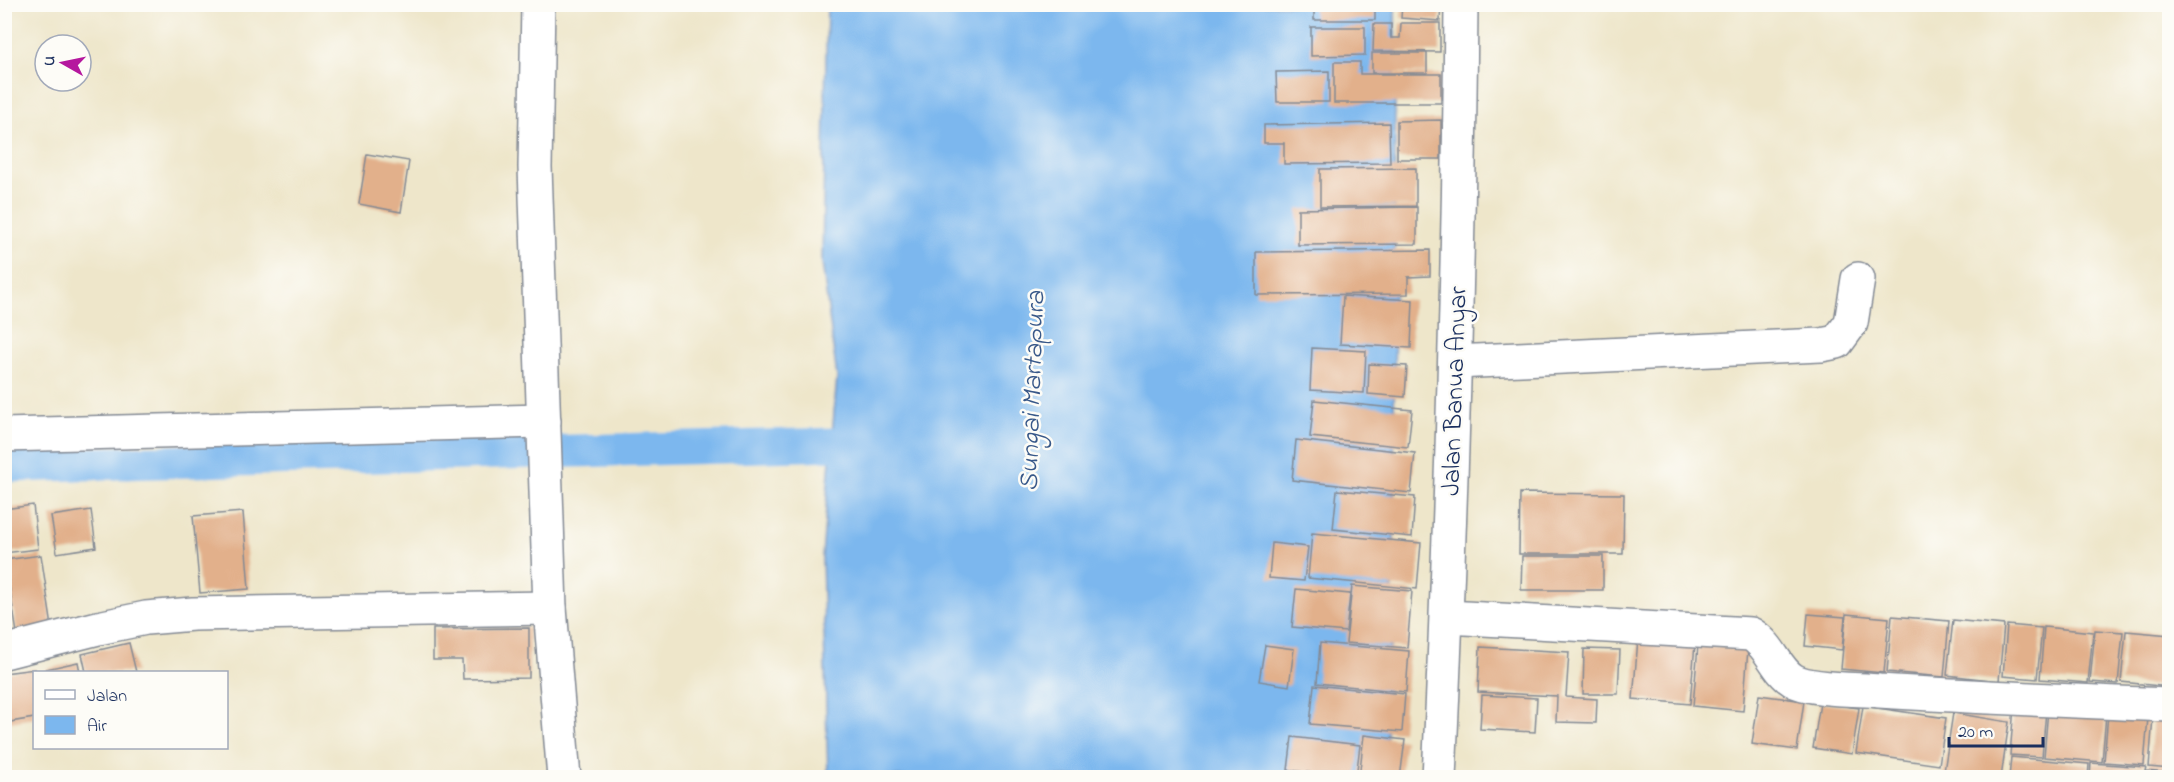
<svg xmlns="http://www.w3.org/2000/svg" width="2174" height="782" font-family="'Indie Flower',sans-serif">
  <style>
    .water { fill: #7cb7ee; stroke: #4c73a6; stroke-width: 1.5 }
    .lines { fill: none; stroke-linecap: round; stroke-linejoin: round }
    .canal { stroke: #7cb7ee; stroke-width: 33 }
    .building { fill: #e2b08b }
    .minor-casing { stroke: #848a94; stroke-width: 36 }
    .minor { stroke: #fff; stroke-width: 33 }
    .labels { text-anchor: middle; stroke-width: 5; stroke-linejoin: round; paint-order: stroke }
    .street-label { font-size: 26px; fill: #1b2f5e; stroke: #fdfcf7 }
    .water-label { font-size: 27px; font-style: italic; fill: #385889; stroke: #fdfcf7 }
  </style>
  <rect width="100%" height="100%" fill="#fdfcf7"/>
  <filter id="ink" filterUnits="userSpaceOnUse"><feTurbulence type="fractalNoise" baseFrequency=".0167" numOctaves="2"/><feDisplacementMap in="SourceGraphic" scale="12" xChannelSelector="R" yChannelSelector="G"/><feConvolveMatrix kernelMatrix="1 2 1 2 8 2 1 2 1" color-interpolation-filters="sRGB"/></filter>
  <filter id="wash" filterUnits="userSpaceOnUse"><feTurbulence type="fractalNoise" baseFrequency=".008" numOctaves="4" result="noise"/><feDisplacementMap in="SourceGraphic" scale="24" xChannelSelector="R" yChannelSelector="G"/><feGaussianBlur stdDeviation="1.35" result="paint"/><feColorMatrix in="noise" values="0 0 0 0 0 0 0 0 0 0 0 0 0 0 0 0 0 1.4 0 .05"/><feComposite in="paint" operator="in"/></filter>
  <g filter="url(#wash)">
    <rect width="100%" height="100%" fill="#eee6ca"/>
    <path class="water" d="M827 5H1395L1394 546 1385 777H828L822 556 837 377 822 262Z"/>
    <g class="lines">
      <path class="canal" d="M4 466 875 443"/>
    </g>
    <g id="blocks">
      <g class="building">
        <rect x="1314" y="4" width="61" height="16"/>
        <path d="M1402 4H1441L1440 21 1401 18Z"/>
        <path d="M1401 23H1440V52L1373 51 1374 24H1391V38H1400Z"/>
        <path d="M1311 27H1365V55L1311 56Z"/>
        <rect x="1372" y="53" width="55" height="20"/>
        <path d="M1334 62H1360V74H1441V103H1334Z"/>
        <path d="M1329 71V102H1277L1276 72Z"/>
        <path d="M1441 120V159H1397V121Z"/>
        <path d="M1389 123 1390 163 1284 164V143H1264V125Z"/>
        <path d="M367 154 409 161 401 212 359 204Z"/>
        <path d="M1416 168V206L1320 207V169Z"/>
        <path d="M1417 207V244L1298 245V209Z"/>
        <path d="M1430 250V276L1408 277V294L1256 295V252Z"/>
        <path d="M1343 296 1413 300 1411 348 1340 344Z"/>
        <path d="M1312 348 1366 351 1364 393 1310 390Z"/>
        <path d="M1369 364 1407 366 1405 397 1368 394Z"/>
        <path d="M1314 400 1412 410 1408 447 1310 437Z"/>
        <path d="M1296 440 1415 453 1411 493 1292 480Z"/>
        <path d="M1337 490 1415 497 1412 537 1333 529Z"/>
        <path d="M1520 493 1624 494 1623 554H1519Z"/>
        <path d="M33 505 38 549 4 553V509Z"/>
        <path d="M91 510 96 547 57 553 51 516Z"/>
        <path d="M243 512 249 589 200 593 193 516Z"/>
        <path d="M1312 533 1421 543 1417 589 1308 578Z"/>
        <path d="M1272 543 1308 547 1304 581 1269 578Z"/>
        <path d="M41 555 52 627 17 633 5 560Z"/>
        <path d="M1522 556H1603V590H1521Z"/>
        <path d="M1352 586 1412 591 1407 648 1346 643Z"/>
        <path d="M1296 589 1350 594 1346 632 1292 627Z"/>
        <path d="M4 597 11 634H4Z"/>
        <path d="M1808 614 1845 617 1842 650 1805 646Z"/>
        <path d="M1846 614 1889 618 1884 673 1841 669Z"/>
        <path d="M1892 616 1949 621 1944 677 1887 672Z"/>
        <path d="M1953 620 2004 625 1999 681 1947 675Z"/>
        <path d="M2007 625 2042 628 2037 679 2003 676Z"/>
        <path d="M2044 627 2093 632 2088 683 2040 679Z"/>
        <path d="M529 628V678L463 679 462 660H433V629Z"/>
        <path d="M2095 630 2123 632 2118 684 2090 682Z"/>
        <path d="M2126 631 2170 635V687L2121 682Z"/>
        <path d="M1638 639 1695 644 1690 704 1633 699Z"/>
        <path d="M129 643 136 672H86L82 654Z"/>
        <path d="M1320 643 1409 651 1406 692 1317 683Z"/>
        <path d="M1265 645 1294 649 1289 686 1259 681Z"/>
        <path d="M1698 645 1748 649 1743 711 1693 706Z"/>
        <path d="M1480 647 1569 652 1566 697 1597 699 1596 723 1556 722 1557 696 1478 692Z"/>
        <path d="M1584 649 1620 650 1618 694H1583Z"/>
        <path d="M78 662 80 672H46V669Z"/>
        <path d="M35 669 34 718 4 723V673Z"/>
        <path d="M1314 685 1405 694 1402 732 1310 724Z"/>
        <path d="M1482 695 1537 698 1535 732 1480 729Z"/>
        <path d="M1759 695 1804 701 1797 750 1752 744Z"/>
        <path d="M1820 703 1859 708 1852 754 1813 748Z"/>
        <path d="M1863 706 1946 718 1939 765 1856 753Z"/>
        <path d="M2014 707 2046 710 2042 757 2010 755Z"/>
        <path d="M2048 710 2106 714 2102 762 2044 757Z"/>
        <path d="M1953 713 2009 722 2001 778H1943Z"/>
        <path d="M2108 714 2148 717 2144 765 2104 762Z"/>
        <path d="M2153 717 2170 718V769L2149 767Z"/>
        <path d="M1364 735 1405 740 1400 778H1359Z"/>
        <path d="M1292 737 1360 745 1356 778 1288 770Z"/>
        <path d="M2011 757 2089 764 2088 778H2009Z"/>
        <path d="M2091 763 2146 767 2145 771 2170 773V778H2090Z"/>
      </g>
    </g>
  </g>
  <g filter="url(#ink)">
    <use href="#blocks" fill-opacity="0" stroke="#848a94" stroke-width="1.5"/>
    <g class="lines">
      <g class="minor-casing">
        <g id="minor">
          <path d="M538 4 535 167 550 608 564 778"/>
          <path d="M1455 362 1821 345 1837 342 1851 323 1858 279"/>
          <path d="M4 435 544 421"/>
          <path d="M1447 617 1751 634C1772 647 1776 670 1793 680 1810 690 1858 689 1879 691 1976 697 2072 701 2170 705"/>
          <path d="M4 652 98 628 146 618 193 614 550 608"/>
          <path d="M1439 778C1451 520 1459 262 1461 4"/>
        </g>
      </g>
      <use href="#minor" class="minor"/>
    </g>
  </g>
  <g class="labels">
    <g class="street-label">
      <text transform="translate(1453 391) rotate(-88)" y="9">Jalan Banua Anyar</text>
    </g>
    <g class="water-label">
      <text transform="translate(1031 391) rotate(-88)" y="9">Sungai Martapura</text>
    </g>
  </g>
  <rect width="2174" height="782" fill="none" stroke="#fdfcf7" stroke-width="24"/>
  <rect x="33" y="671" width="195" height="78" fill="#fdfcf7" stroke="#a3aaba" stroke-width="1.5"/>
  <rect x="45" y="690" width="30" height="9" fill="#ffffff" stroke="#a3aaba" stroke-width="1.5"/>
  <text x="87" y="701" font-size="18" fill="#1b2f5e">Jalan</text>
  <rect x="45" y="716" width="30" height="18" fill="#7cb7ee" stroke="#a3aaba" stroke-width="1.5"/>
  <text x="87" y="731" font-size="18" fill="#1b2f5e">Air</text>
  <g transform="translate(63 63) rotate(279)"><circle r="28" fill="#fdfcf7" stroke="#a3aaba" stroke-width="1.5"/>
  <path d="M0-4.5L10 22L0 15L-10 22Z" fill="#b5179e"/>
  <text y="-9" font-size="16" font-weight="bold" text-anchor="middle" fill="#1b2f5e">U</text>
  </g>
  <path d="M1949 737v9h94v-9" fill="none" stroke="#1b2f5e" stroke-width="3"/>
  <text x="1958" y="737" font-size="18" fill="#1b2f5e" stroke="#fdfcf7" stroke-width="4.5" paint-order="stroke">20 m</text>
</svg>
